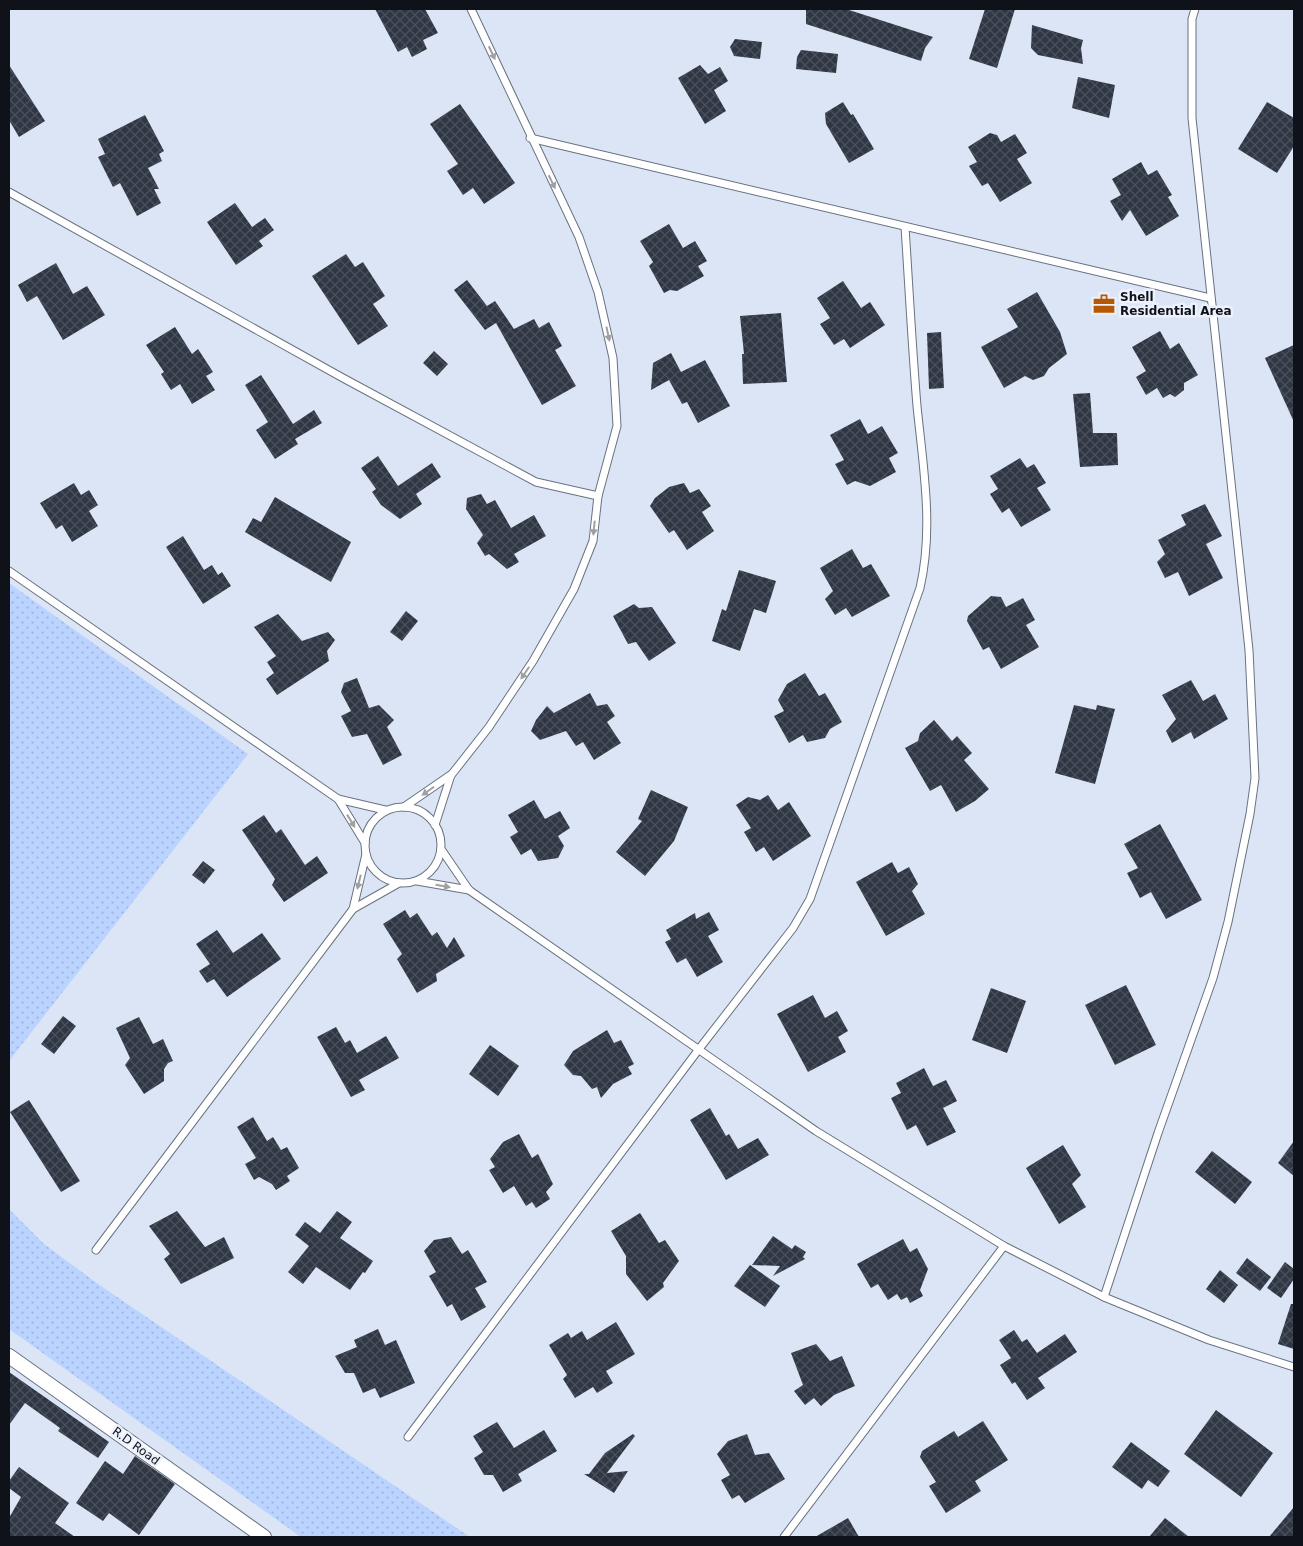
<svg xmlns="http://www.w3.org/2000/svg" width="1303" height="1546" font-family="'DejaVu Sans',sans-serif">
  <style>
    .grass { fill: url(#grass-dots) }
    .building { fill: url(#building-cross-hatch) }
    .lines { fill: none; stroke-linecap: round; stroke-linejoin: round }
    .lane-casing { stroke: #697280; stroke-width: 9 }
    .street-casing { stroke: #697280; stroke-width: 16 }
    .lane { stroke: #fff; stroke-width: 7 }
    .street { stroke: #fff; stroke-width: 14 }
    .oneway { fill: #9fa0a3 }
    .labels { text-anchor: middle; stroke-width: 5; stroke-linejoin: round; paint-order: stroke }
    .poi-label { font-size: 12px; font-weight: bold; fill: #0f1218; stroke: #ecf2fd; text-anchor: start }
    .street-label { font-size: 12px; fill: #0f1218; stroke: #ecf2fd }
  </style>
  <defs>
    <pattern id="grass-dots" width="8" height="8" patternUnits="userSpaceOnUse" patternTransform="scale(1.25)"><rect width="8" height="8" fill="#bad3ff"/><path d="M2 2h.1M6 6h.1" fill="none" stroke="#9fb4da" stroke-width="1.8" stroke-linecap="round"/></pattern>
    <pattern id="building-cross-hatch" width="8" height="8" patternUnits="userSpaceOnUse" patternTransform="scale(1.25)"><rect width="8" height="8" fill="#303744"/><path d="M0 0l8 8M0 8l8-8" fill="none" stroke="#4b515c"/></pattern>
  </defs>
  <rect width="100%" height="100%" fill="#dce5f6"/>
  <g class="grass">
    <path d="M9 583 248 754 9 1061Z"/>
    <path d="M9 1209 44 1244 98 1284 470 1537H301L9 1329Z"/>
  </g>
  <g class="building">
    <path d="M375 9H425L438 33 423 40 427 49 412 57 407 47 398 52Z"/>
    <path d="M806 9H846L933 37 925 48 921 61 806 24Z"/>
    <path d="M985 9H1015L997 68 969 59Z"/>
    <path d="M1032 25 1083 40 1081 48 1083 64 1038 55 1031 48Z"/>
    <path d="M735 39 762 42 760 59 734 56 730 47Z"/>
    <path d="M801 50 838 54 836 73 796 69 797 57Z"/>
    <path d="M9 65 45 121 19 137 9 120Z"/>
    <path d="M700 65 708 74 720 67 728 81 714 90 726 111 705 124 678 78Z"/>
    <path d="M1078 77 1115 85 1109 118 1072 108Z"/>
    <path d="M843 102 851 115 853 114 874 149 849 163 826 124 825 113Z"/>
    <path d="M1267 102 1294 118V146L1277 173 1238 149Z"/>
    <path d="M460 104 515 183 484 204 473 188 463 195 447 171 458 164 430 124Z"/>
    <path d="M145 115 164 151 159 154 162 161 148 168 159 189H154L161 203 137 216 120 183 113 187 98 157 105 154 98 139Z"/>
    <path d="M990 133 997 135 1001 142 1015 134 1027 153 1017 159 1032 183 1000 202 988 183 982 186 969 166 977 162 968 147Z"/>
    <path d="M1141 162 1148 175 1157 170 1172 195 1168 197 1179 216 1146 236 1130 210 1122 221 1110 201 1121 195 1112 179Z"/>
    <path d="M235 203 252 227 265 218 274 230 259 241 263 246 236 265 207 222Z"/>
    <path d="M669 224 683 248 695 241 707 261 698 266 704 276 677 291 670 290 664 293 649 266 653 262 640 241Z"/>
    <path d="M346 254 355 267 363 262 385 296 373 304 388 326 358 345 312 276Z"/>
    <path d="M56 263 73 294 87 286 105 315 63 340 37 296 27 302 18 285Z"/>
    <path d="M467 280 487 306 495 301 514 329 534 319 539 328 549 322 562 346 555 350 576 386 542 405 496 323 485 330 454 290Z"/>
    <path d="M843 281 861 308 870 302 885 325 850 348 844 339 834 345 820 324 830 318 817 298Z"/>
    <path d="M1037 292 1060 332 1067 354 1049 368 1044 376 1033 380 1025 376 1004 388 981 347 1018 327 1007 309Z"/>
    <path d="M781 313 787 382 743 384 742 354H744L740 316Z"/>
    <path d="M175 327 192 354 198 349 213 372 206 376 215 390 192 404 180 384 171 390 161 374 164 372 146 345Z"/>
    <path d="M1160 331 1170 349 1179 343 1198 375 1184 383V390L1175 397 1170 394 1163 398 1157 388 1146 395 1136 377 1146 371 1132 347Z"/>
    <path d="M941 332 944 388 929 389 927 333Z"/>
    <path d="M1294 345V422L1265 358Z"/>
    <path d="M434 351 448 364 437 376 423 363Z"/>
    <path d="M671 353 681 372 705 360 730 406 698 423 687 402 682 404 669 380 651 390 653 363Z"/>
    <path d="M261 375 293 424 314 410 322 423 295 439 298 444 275 459 256 430 268 422 245 385Z"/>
    <path d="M1090 393 1093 433H1117L1118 465 1080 467 1073 394Z"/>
    <path d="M860 419 868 434 882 426 898 453 889 458 896 472 870 486 855 481 847 485 835 464 844 460 830 435Z"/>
    <path d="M378 456 398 486 432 463 441 477 416 494 422 504 400 519 381 505 372 492 376 489 361 468Z"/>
    <path d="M1020 458 1027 468 1034 464 1046 483 1037 488 1051 510 1021 527 1009 508 1002 513 990 494 998 489 990 476Z"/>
    <path d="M74 483 81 495 89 490 98 505 89 511 98 526 72 542 62 525 56 529 40 503Z"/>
    <path d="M684 483 690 493 699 489 711 506 702 512 714 531 687 550 674 530 669 533 650 506 655 498 669 487Z"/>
    <path d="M481 494 487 504 495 500 511 528 534 515 546 536 514 554 519 562 507 569 489 554 485 556 477 543 483 535 466 509 467 498Z"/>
    <path d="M275 497 351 542 331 582 245 532 253 518 261 522Z"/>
    <path d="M1205 504 1222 536 1206 544 1223 578 1189 596 1178 572 1165 578 1157 562 1165 554 1158 540 1186 525 1181 515Z"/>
    <path d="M183 536 204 570 212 565 218 575 222 572 231 586 203 604 166 547Z"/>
    <path d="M852 549 863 568 871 564 890 596 852 617 846 608 835 615 825 599 833 591 820 568Z"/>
    <path d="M739 570 776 581 766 613 754 609 740 651 712 641 722 609 726 611Z"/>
    <path d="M991 596 1001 597 1006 607 1023 598 1035 620 1026 625 1039 647 1001 669 989 647 983 650 967 621 968 616Z"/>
    <path d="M634 604 639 608 652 607 676 643 649 661 636 642 628 644 613 616Z"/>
    <path d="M406 611 418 621 402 641 390 632Z"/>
    <path d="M278 614 302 641 328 632 335 640 327 651 329 661 277 695 266 679 274 673 267 662 276 656 254 627Z"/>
    <path d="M805 673 819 696 825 693 842 722 830 729 825 738 807 742 803 735 789 743 774 716 784 711 778 700 787 684Z"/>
    <path d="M357 678 369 708 379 705 394 720 387 727 402 755 383 765 367 734 352 737 341 716 351 711 341 692 344 683Z"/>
    <path d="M1191 680 1203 701 1215 694 1228 719 1194 739 1191 732 1172 743 1166 731 1176 719 1162 695Z"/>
    <path d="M590 693 597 706 607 704 615 716 607 722 621 743 594 760 583 742 576 746 566 731 540 740 531 731 536 720 547 706 554 713Z"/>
    <path d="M1074 705 1096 710 1097 705 1115 709 1095 784 1055 773Z"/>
    <path d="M934 720 952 741 957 736 972 753 964 760 989 789 975 801 956 812 941 785 930 791 905 748 918 741 920 733Z"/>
    <path d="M651 790 688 807 674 841 645 876 616 852 642 821 638 819Z"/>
    <path d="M768 795 778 810 789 802 811 836 773 861 764 847 756 852 744 832 751 828 736 805 748 797 760 800Z"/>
    <path d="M534 800 545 819 560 811 570 828 558 836 564 846 558 858 538 861 531 849 521 855 510 837 518 832 508 815Z"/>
    <path d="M264 815 276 833 281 829 305 865 317 856 328 873 284 902 272 885 275 879 242 830Z"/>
    <path d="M1160 824 1202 900 1166 919 1151 892 1140 898 1127 873 1138 868 1124 844Z"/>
    <path d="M203 861 215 870 204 884 192 875Z"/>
    <path d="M892 862 898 873 909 867 918 884 912 891 925 914 886 936 856 882Z"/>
    <path d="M405 910 410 918 417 913 432 936 437 932 447 948 454 937 465 956 436 974 437 981 417 993 397 959 402 954 383 924Z"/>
    <path d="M709 912 719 930 708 936 723 962 697 977 686 958 677 963 665 942 671 939 666 930 695 913 696 919Z"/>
    <path d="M217 930 233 953 262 933 281 959 227 997 214 979 207 983 199 971 210 964 196 944Z"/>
    <path d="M1126 985 1156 1045 1115 1065 1085 1005Z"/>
    <path d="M991 988 1026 1001 1007 1053 972 1040Z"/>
    <path d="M813 995 825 1018 837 1011 848 1031 838 1037 846 1052 808 1072 777 1014Z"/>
    <path d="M63 1016 76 1026 54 1054 41 1044Z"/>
    <path d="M139 1017 153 1044 163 1039 173 1061 168 1063 164 1069V1081L144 1094 125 1065 130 1058 116 1028Z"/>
    <path d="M336 1027 345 1043 350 1040 357 1053 386 1036 399 1058 359 1080 365 1090 351 1097 317 1037Z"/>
    <path d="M607 1030 614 1043 621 1040 634 1064 628 1067 632 1074 613 1084 601 1098 597 1087 592 1089 581 1076 573 1075 564 1065 573 1051Z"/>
    <path d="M490 1045 519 1066 498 1096 469 1074Z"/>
    <path d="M924 1068 933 1086 946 1080 957 1101 943 1108 956 1132 927 1146 916 1125 907 1130 891 1098 901 1093 896 1083Z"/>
    <path d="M29 1100 80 1181 61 1192 10 1112Z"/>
    <path d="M710 1108 726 1136 729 1134 738 1149 758 1138 769 1155 726 1180 690 1120Z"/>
    <path d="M253 1117 267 1141 273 1137 281 1150 287 1147 299 1168 287 1176 290 1181 276 1190 272 1184 259 1177 254 1180 245 1164 256 1158 237 1127Z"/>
    <path d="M519 1134 532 1158 538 1154 553 1184 546 1192 550 1199 536 1208 532 1202 526 1206 514 1186 503 1193 489 1170 495 1167 490 1159 503 1142Z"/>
    <path d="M1294 1141V1176L1278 1163Z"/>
    <path d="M1063 1145 1081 1175 1072 1184 1086 1207 1059 1224 1026 1168Z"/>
    <path d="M1212 1151 1252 1182 1235 1204 1195 1172Z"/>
    <path d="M177 1211 205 1247 224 1237 234 1258 181 1284 164 1259 170 1254 149 1226Z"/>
    <path d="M337 1211 352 1222 340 1238 373 1261 365 1273 363 1272 350 1290 316 1267 303 1284 288 1272 309 1246 295 1235 305 1222 320 1233Z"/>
    <path d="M640 1213 659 1243 665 1240 679 1261 663 1283 664 1287 647 1301 626 1274V1256L611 1231Z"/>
    <path d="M773 1236 792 1249 795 1245 806 1252 803 1257 805 1259 773 1276 780 1266 752 1265Z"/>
    <path d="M451 1237 462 1254 468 1250 487 1282 475 1288 486 1307 461 1321 452 1304 447 1307 429 1276 436 1272 424 1251 434 1240Z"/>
    <path d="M903 1239 910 1252 917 1248 928 1269 920 1290 923 1296 910 1303 907 1297 901 1300 897 1294 888 1300 878 1284 871 1288 857 1264Z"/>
    <path d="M1247 1258 1271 1277 1260 1291 1236 1273Z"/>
    <path d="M1285 1262 1294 1269V1279L1281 1298 1267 1288Z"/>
    <path d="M750 1265 780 1286 765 1307 734 1286Z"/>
    <path d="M1220 1270 1238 1285 1224 1303 1206 1289Z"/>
    <path d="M1291 1304H1294V1349L1278 1344Z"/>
    <path d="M616 1322 635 1354 606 1371 613 1383 597 1393 593 1387 575 1398 563 1379 567 1375 549 1345 568 1333 571 1338 582 1331 587 1340Z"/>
    <path d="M378 1329 385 1345 396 1340 415 1383 380 1398 375 1388 363 1393 354 1373H345L335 1356 357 1347 354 1340Z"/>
    <path d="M1014 1330 1022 1342 1027 1339 1037 1353 1065 1334 1077 1352 1038 1378 1045 1388 1027 1400 1015 1382 1012 1384 1000 1365 1011 1358 999 1340Z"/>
    <path d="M816 1344 830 1361 842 1356 855 1386 834 1395 821 1406 814 1398 805 1405 794 1391 803 1385 791 1353Z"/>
    <path d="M9 1372 109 1442 98 1458 58 1431 60 1428 25 1403 9 1425Z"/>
    <path d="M1216 1410 1273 1453 1241 1497 1184 1454Z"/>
    <path d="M983 1421 1008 1460 975 1481 981 1491 946 1513 929 1486 936 1482 920 1457 922 1451 954 1431 958 1437Z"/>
    <path d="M497 1422 514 1448 544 1430 557 1451 518 1474 522 1481 503 1492 493 1475H484L474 1458 483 1452 473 1436Z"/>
    <path d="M633 1434 635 1436 607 1473 628 1471 614 1493 584 1474H589L605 1453Z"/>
    <path d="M747 1434 755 1455 769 1453 785 1479 745 1503 739 1495 732 1499 721 1480 730 1475 717 1454 728 1441Z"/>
    <path d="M1131 1442 1170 1471 1158 1487 1148 1480 1142 1489 1112 1467Z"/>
    <path d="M135 1456 175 1484 139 1535 109 1513 103 1521 76 1503 105 1461 123 1474Z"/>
    <path d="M19 1467 69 1503 55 1523 75 1537H9V1518L21 1497 9 1488V1481Z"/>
    <path d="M1294 1507V1537H1269Z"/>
    <path d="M848 1518 859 1537H815Z"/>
    <path d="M1165 1518 1189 1537H1149Z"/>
  </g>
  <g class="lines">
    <g class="lane-casing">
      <g id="lane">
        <path d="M530 138 1210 298"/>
        <path d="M9 192 343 378 536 482 598 496"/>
        <path d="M9 571 338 799 385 810"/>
        <path d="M338 799 365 843"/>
        <path d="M404 807 452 774 489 727 533 661 574 589 593 541 598 496 617 426 613 358 598 292 579 237 471 9"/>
        <circle cx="403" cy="845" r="38"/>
        <path d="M435 825 451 775"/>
        <path d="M441 849 469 890 816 1131 1004 1246 1104 1297 1209 1340 1294 1367"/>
        <path d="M417 881 469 890"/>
        <path d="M353 909 399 883"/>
        <path d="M96 1250 353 909 366 854"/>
        <path d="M1104 1297 1158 1133 1213 978 1228 922 1250 814 1255 778 1249 650 1192 118V19L1195 9"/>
        <path d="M408 1437 699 1049 793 928 810 899 920 588C934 528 923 466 917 406 912 346 909 287 905 227"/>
        <path d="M784 1537 1004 1246"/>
      </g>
    </g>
    <g class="street-casing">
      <path id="street" d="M9 1356 264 1537"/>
    </g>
    <use href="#lane" class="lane"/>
    <use href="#street" class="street"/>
  </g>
  <defs><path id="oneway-solid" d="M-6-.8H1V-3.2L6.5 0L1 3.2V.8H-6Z" transform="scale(1.25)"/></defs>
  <g class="oneway">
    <use href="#oneway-solid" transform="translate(492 53) rotate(65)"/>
    <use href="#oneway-solid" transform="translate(552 182) rotate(64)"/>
    <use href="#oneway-solid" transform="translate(608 334) rotate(78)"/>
    <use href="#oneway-solid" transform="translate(594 528) rotate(96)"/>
    <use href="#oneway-solid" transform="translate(525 673) rotate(124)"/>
    <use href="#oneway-solid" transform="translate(428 791) rotate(145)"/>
    <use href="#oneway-solid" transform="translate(351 821) rotate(58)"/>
    <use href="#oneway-solid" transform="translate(359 882) rotate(104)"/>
    <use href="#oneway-solid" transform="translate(443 886) rotate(10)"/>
  </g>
  <defs>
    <g id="office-bare" transform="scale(1.725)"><path d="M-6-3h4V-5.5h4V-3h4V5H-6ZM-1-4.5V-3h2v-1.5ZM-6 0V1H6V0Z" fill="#b55703" stroke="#ecf2fd" stroke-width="2.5" paint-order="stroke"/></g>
  </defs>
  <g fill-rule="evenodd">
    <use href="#office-bare" x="1104" y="304"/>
  </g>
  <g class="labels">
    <g class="poi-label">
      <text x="1120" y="301">Shell<tspan x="1120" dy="14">Residential Area</tspan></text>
    </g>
    <g class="street-label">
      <text transform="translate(136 1446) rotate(36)" y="4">R.D Road</text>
    </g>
  </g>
  <rect width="1303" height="1546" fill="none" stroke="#0f1218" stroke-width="20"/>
</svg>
